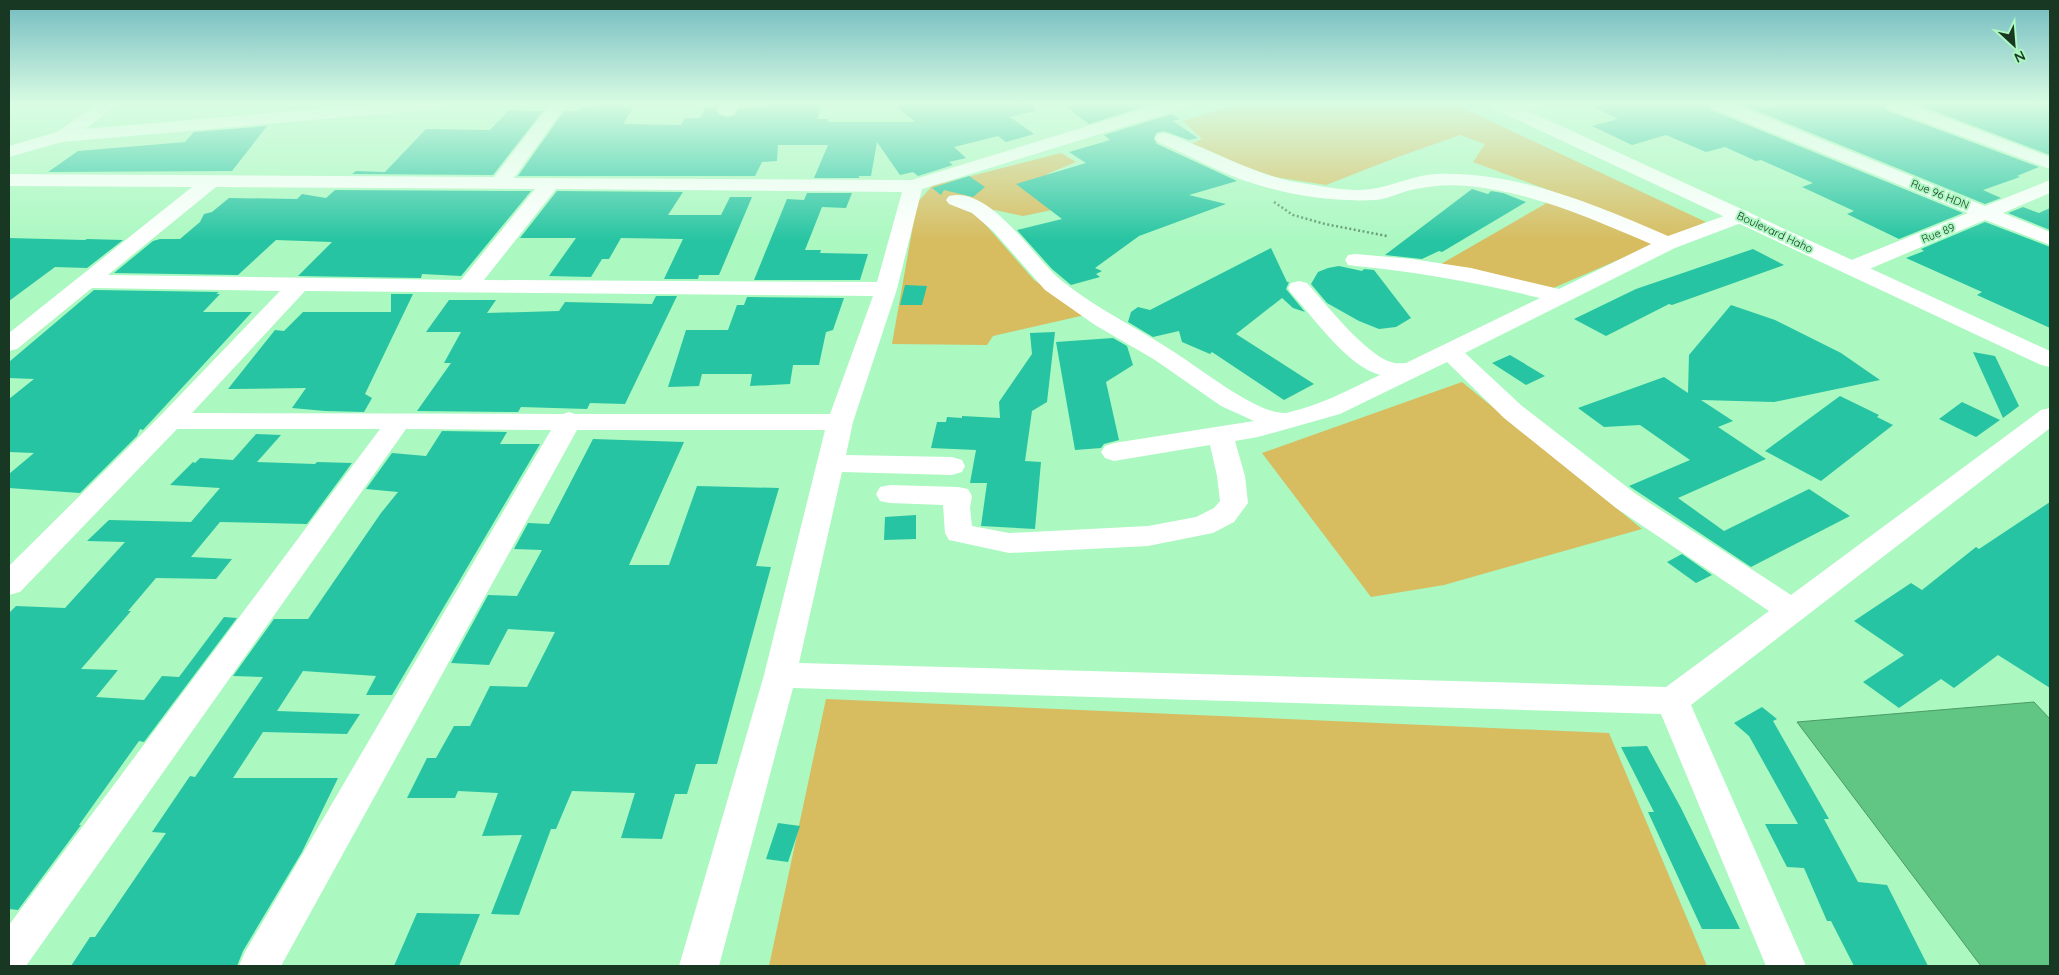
<svg xmlns="http://www.w3.org/2000/svg" width="2059" height="975" font-family="Quicksand,sans-serif">
  <style>
    .green { fill: #d7bc60 }
    .water { fill: #61c584; stroke: #4b9b67 }
    .building { fill: #26c4a2 }
    .lines { fill: none; stroke-linecap: round; stroke-linejoin: round }
    .path { stroke: #629872; stroke-width: 2.5; stroke-dasharray: 2 2.5; stroke-linecap: butt }
    .minor { fill: #fff; fill-rule: evenodd }
    .major { fill: #fff; fill-rule: evenodd }
    .labels { text-anchor: middle; stroke-width: 4; stroke-linejoin: round; paint-order: stroke }
    .far-street-label { font-size: 11px; fill: #193824; stroke: #abf8c1 }
  </style>
  <rect width="100%" height="100%" fill="#abf8c1"/>
  <g class="green">
    <path d="M1237 104H1454L1706 222 1551 289 1441 264 1545 204 1554 192 1473 162 1485 144 1460 135 1395 158 1326 185 1275 177 1187 146 1202 139 1183 121Z"/>
    <path d="M1061 153 1076 162 1047 174 1069 186 1057 209 1023 216 995 210 978 216 1034 280 1085 315 993 336 987 345 892 344 917 203 932 186Z"/>
    <path d="M1462 382 1642 529 1444 585 1371 597 1262 453Z"/>
    <path d="M826 699 1609 733 1707 966H769Z"/>
  </g>
  <path class="water" d="M2034 702 2050 719V966H1981L1797 722Z"/>
  <g class="building">
    <path d="M597 104H635L623 124 681 125 685 118H700L706 107H717L716 111 720 115 727 117 735 115 738 108H766L768 104H822L817 119H829L828 122H915L894 104H1034L1035 111 1010 117 1034 134 1006 142 998 136 954 147 966 158 949 162 953 165 918 176 913 172 900 175 877 142 871 176H859V178H814L828 145H778L777 161 762 162 755 176H518L564 111H578L581 107H595Z"/>
    <path d="M1062 104H1152L1089 124Z"/>
    <path d="M1588 104H1708L1711 110 1963 213 1899 239 1847 214 1854 211 1802 187 1813 183 1761 160 1756 161 1725 147 1706 152 1666 135 1632 145 1592 126 1618 119Z"/>
    <path d="M1740 104H1754L1765 109 1779 104H1883L1886 110 2039 167 2017 176 2020 177 1983 190 2001 198 1985 204Z"/>
    <path d="M1916 104H2050V155Z"/>
    <path d="M509 110 543 111 493 175 352 174 356 171 385 172 426 129 490 130Z"/>
    <path d="M1172 114 1180 119 1173 121 1198 138 1189 140 1164 131 1156 133 1154 139 1157 144 1237 181 1189 195 1226 204 1139 236 1095 268 1102 271 1096 274 1100 277 1071 285 1052 269 1017 230 1062 219 1016 184 1086 163 1069 152 1110 140 1104 135Z"/>
    <path d="M267 126 232 171 48 172 78 151 185 142 194 132Z"/>
    <path d="M969 176 985 187 973 197 944 190 941 195 932 188Z"/>
    <path d="M1472 189 1488 194 1491 191 1503 193 1526 202 1442 252 1439 251 1422 259 1385 255Z"/>
    <path d="M335 190 531 191 461 276 422 274 421 278 298 276 332 242 276 240 238 275 114 273 153 241 160 239H180L200 222 204 214 212 212 229 198 297 199 302 194 326 198Z"/>
    <path d="M557 191 683 192 668 215H721L730 197H752L719 275H699L698 279H664L683 239 621 238 609 259H602L591 277 549 276 576 238H520Z"/>
    <path d="M807 193H852L846 208 822 207 805 250H821L820 253 868 254 860 280H754L787 199 804 200Z"/>
    <path d="M2023 207 2039 213 2050 208V230L2008 213Z"/>
    <path d="M1985 222 2050 247V328L1977 295 1982 292 1906 258 1924 251 1921 249Z"/>
    <path d="M9 238 85 240 87 239 123 240 87 268 55 267 9 301Z"/>
    <path d="M1271 248 1287 282H1289L1286 289 1305 312 1293 308 1282 298 1236 334 1314 384 1284 400 1212 352 1210 354 1182 342 1179 331 1153 337 1128 322 1131 312 1138 307 1150 310Z"/>
    <path d="M1753 249 1784 265 1672 305 1669 304 1606 336 1574 319 1636 289Z"/>
    <path d="M1339 266 1362 271 1364 269 1374 270 1411 318 1396 327 1379 329 1359 321 1327 303 1311 284 1318 272 1328 268Z"/>
    <path d="M905 285 927 286 922 305H900Z"/>
    <path d="M94 290 219 292 216 294H220L203 312H252L143 430 140 429 137 436 80 493 9 488V474L34 453 9 452V399L34 379 9 378V362Z"/>
    <path d="M391 294H413L365 394 372 398 364 412 325 411 292 408 306 388 228 389 275 330 284 331 303 312H391Z"/>
    <path d="M656 296H677L625 404 590 403 587 409 521 407 518 412 417 411 451 363H444L461 332H426L449 300H496L487 313 559 311 565 302 652 304Z"/>
    <path d="M747 297 844 298 833 330 826 332 819 365H793L790 384 750 386 752 374H702L699 386 668 387 686 330H728L737 305H744Z"/>
    <path d="M1731 305 1775 320 1841 353 1880 380 1774 402 1701 400 1733 421 1718 427 1766 459 1678 498 1724 531 1809 489 1850 516 1751 567 1629 486 1690 460 1640 425 1604 427 1578 408 1664 377 1688 393 1689 355Z"/>
    <path d="M1055 332 1047 402 1032 411 1025 461 1041 462 1035 529 981 526 987 483H970L976 450 931 448 937 422H946L947 417 962 418V416L1000 418 999 402 1032 354 1030 333Z"/>
    <path d="M1113 338 1127 346 1133 365 1106 382 1119 440 1104 444 1101 448 1075 450 1056 342Z"/>
    <path d="M1973 352 1995 356 2019 406 2003 418Z"/>
    <path d="M1510 355 1545 376 1526 385 1492 363Z"/>
    <path d="M1840 396 1879 415 1877 417 1893 425 1821 481 1765 451Z"/>
    <path d="M1962 402 2000 420 1976 437 1939 419Z"/>
    <path d="M442 431 507 432 500 444H540L392 695H366L376 676 303 671 277 711 360 714 347 734 263 732 233 778H338L302 852 243 951 237 966H71L90 937H95L166 833 152 832 190 776 195 777 263 677 233 676 274 619H308L381 513 398 492 366 489 392 453 426 456Z"/>
    <path d="M256 434 281 435 257 462 315 464 317 462 352 463 307 524 220 522 191 557 232 559 216 579 156 578 128 611H131L81 669 118 670 96 697 144 700 162 676 179 677 224 617 237 618 144 742 139 741 79 825H81L18 910 9 909V613L16 606 65 608 125 542 87 541 109 520 191 522 220 488 170 485 193 462 195 463 200 458 233 460Z"/>
    <path d="M593 439 684 442 629 565H669L697 486 779 488 756 566 771 567 717 764H696L687 794H675L662 839 621 838 635 793 572 791 556 829H551L519 915 491 914 522 835 482 836 498 793 458 791 455 798H407L427 758H436L454 726H470L490 686 527 687 555 632 508 629 489 665 451 663 488 595 517 596 542 550 514 549 528 523 549 524Z"/>
    <path d="M2050 502V688L1998 655 1954 688 1941 679 1899 708 1863 682 1904 655 1854 621 1911 583 1922 590 1976 547 1979 549Z"/>
    <path d="M916 515V539L884 540 885 517Z"/>
    <path d="M1682 554 1712 575 1696 583 1667 562Z"/>
    <path d="M1762 707 1777 719 1773 721 1829 819H1824L1858 882 1887 885 1928 966H1854L1831 921H1827L1804 868 1787 867 1765 824H1798L1749 736 1734 723Z"/>
    <path d="M1647 746 1681 808 1740 929H1702L1648 812H1654L1621 747Z"/>
    <path d="M778 823 800 826 788 862 766 859Z"/>
    <path d="M417 913 480 914 459 966H394Z"/>
  </g>
  <g class="lines">
    <path class="path" d="M1274 202 1293 215 1325 224 1387 236"/>
    <g class="minor">
      <path d="M98 104H118L85 129 373 104H444L442 108 436 109 62 142 9 157V146L57 132Z"/>
      <path d="M550 104H567L514 178 912 180 1159 104H1186L1184 108 922 189 897 289 853 422 846 455 952 457 962 460 965 466 962 472 952 475 842 472 799 663 1666 687 1769 611 1616 508 1504 418 1447 362 1340 414 1258 437 1235 441 1245 476 1248 503 1234 522 1213 533 1148 546 1009 553 949 540 945 533 943 505 890 503 880 501 876 494 880 487 890 485 958 487 968 489 972 496 970 508 972 526 1009 533 1148 526 1196 517 1214 508 1220 501 1217 476 1210 445 1114 461 1105 458 1101 452 1105 446 1114 443 1254 421 1221 406 1155 360 1095 325 1045 290 993 231 972 213 949 204 946 200 949 196C991 185 1034 259 1062 281 1096 308 1135 327 1171 350 1196 365 1257 415 1286 413 1291 412 1296 410 1301 409 1329 401 1354 387 1380 375 1347 366 1314 318 1291 293L1288 288 1291 283 1299 281 1307 283C1325 303 1366 355 1391 362 1395 364 1401 363 1406 363L1540 298C1479 283 1419 272 1356 266L1348 265 1345 260 1348 255 1356 254 1412 259 1471 268 1559 289 1651 244C1592 219 1532 192 1468 186 1449 184 1429 186 1411 190 1399 193 1387 199 1375 200 1335 202 1293 196 1255 184 1222 174 1190 156 1158 142L1155 138 1158 134 1164 133C1177 136 1190 143 1203 148 1235 162 1267 178 1302 183 1326 187 1354 193 1377 188 1397 184 1416 175 1436 174 1518 171 1595 205 1668 236L1735 212 1742 210 1749 212 1752 216 1749 220 1675 248 1465 353 1522 406 1636 494 1791 595 2041 410 2050 408V428L1691 705 1806 966H1766L1661 714 793 688 719 966H679L764 675 825 430H577L281 966H239L245 952 551 430 406 429 26 966H9V925L380 429H177L20 592 9 595V566L161 415 280 291 92 288 17 349 9 351V333L192 187 9 186V174L494 177ZM216 187 535 189 461 280 108 275ZM556 189 902 192 877 282 484 280ZM305 291 873 296 830 414H575L569 412 563 414 192 413Z"/>
      <path d="M721 104H738L733 114 727 115 721 114 718 110Z"/>
      <path d="M1512 104H1539C1533 112 1514 116 1505 114L1502 110 1505 106Z"/>
      <path d="M1710 104H1734L1985 206 2050 180V193L2003 213 2050 232V245L1985 220 1860 273 1852 274 1844 273 1841 268 1844 263 1968 213 1712 108Z"/>
      <path d="M1885 104H1910L2050 157V169L1887 108Z"/>
    </g>
    <path class="major" d="M1490 104H1513L2050 351V367L2041 365 1492 108Z"/>
  </g>
  <linearGradient id="sky" x2="0" y2="1"><stop stop-color="#72bbc0"/><stop offset="0.43" stop-color="#d9fce3"/><stop offset="1" stop-color="#d9fce3" stop-opacity="0"/></linearGradient>
  <rect width="2059" height="241" fill="url(#sky)"/>
  <g class="labels">
    <g class="far-street-label">
      <text transform="translate(1940 194) rotate(22)" y="4">Rue 96 HDN</text>
      <text transform="translate(1775 232) rotate(25)" y="4">Boulevard Haho</text>
      <text transform="translate(1938 233) rotate(-22)" y="4">Rue 89</text>
    </g>
  </g>
  <rect width="2059" height="975" fill="none" stroke="#193824" stroke-width="20"/>
  <g transform="translate(2014 45) rotate(154)" stroke="#abf8c1" stroke-width="4" paint-order="stroke">
  <path d="M0-4L9 19L0 12L-9 19Z" fill="#193824"/>
  <text y="-8" font-size="14" font-weight="bold" text-anchor="middle" fill="#193824">N</text>
  </g>
</svg>
